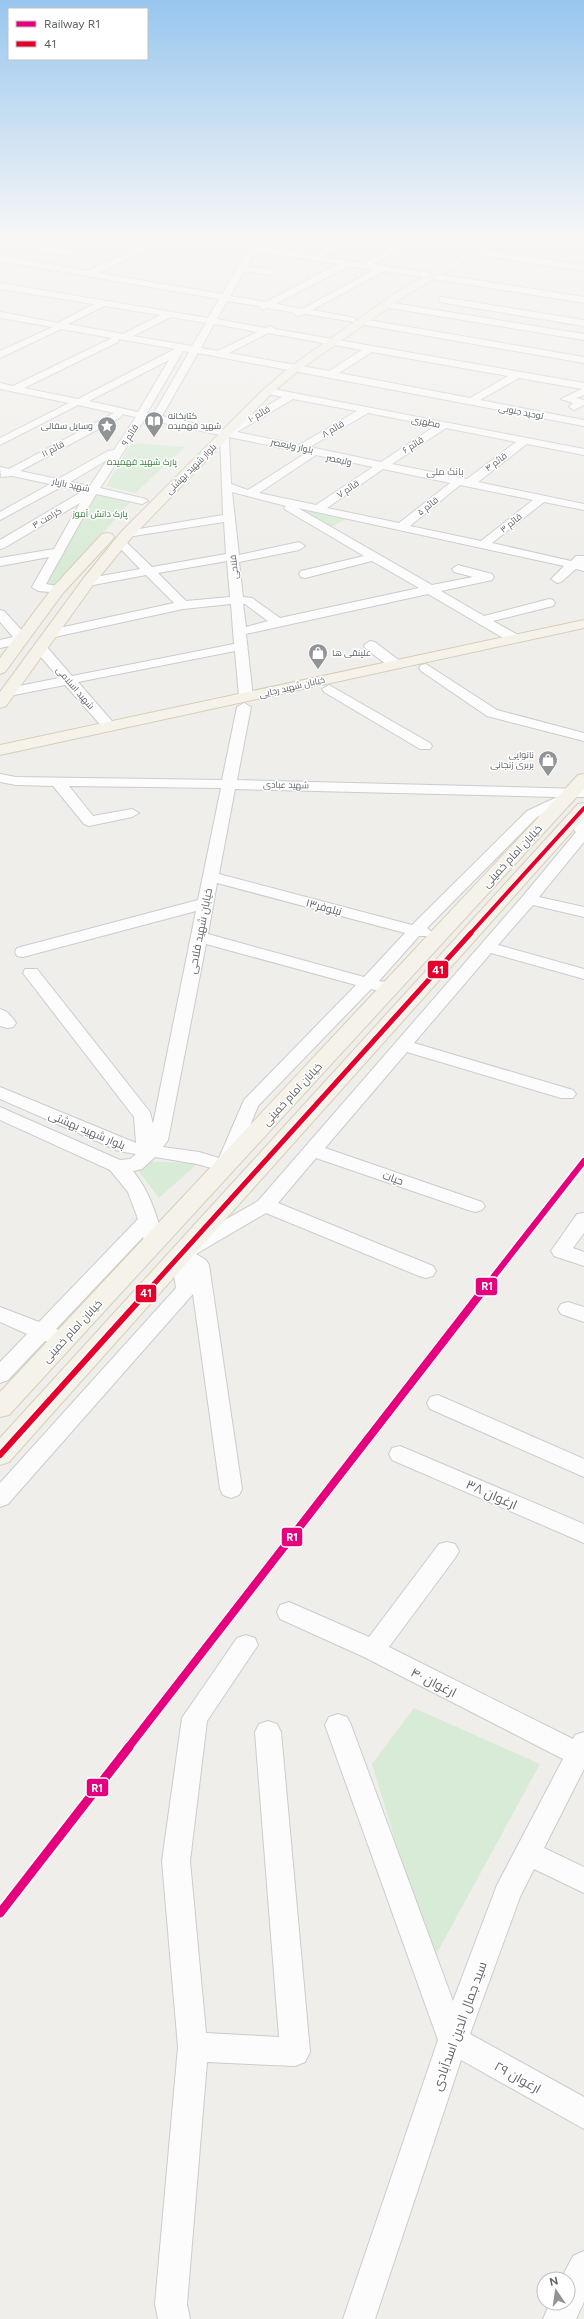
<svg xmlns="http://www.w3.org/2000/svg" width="584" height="2319" font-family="Figtree,Cairo,sans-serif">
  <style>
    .green { fill: #d8ebd6 }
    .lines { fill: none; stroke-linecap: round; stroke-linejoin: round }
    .minor-casing { stroke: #cbcccc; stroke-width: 2 }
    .major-casing { stroke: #d7ceb8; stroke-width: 2 }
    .minor { fill: #fdfcfc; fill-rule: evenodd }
    .major { fill: #f4f2e9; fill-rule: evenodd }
    .rail-far2-casing { stroke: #e4e4e4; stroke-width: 4.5 }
    .rail-far1-casing { stroke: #e4e4e4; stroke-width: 5 }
    .rail-casing { stroke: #e4e4e4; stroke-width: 6 }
    .rail-far2 { stroke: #fff; stroke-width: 3; stroke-dasharray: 8; stroke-linecap: butt }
    .rail-far1 { stroke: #fff; stroke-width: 3.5; stroke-dasharray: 11; stroke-linecap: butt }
    .rail { stroke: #fff; stroke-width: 4.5; stroke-dasharray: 14; stroke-linecap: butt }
    .bus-1-far2-casing { stroke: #fff; stroke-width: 6 }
    .bus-1-far1-casing { stroke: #fff; stroke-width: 8 }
    .bus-1-casing { stroke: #fff; stroke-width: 9 }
    .bus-1-far2 { stroke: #e4002b; stroke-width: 4 }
    .bus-1-far1 { stroke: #e4002b; stroke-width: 5 }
    .bus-1 { stroke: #e4002b; stroke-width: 6 }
    .rail-1-far2-casing { stroke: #fff; stroke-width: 9 }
    .rail-1-far1-casing { stroke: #fff; stroke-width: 10 }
    .rail-1-casing { stroke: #fff; stroke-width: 12 }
    .rail-1-far2 { stroke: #e5007d; stroke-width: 6 }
    .rail-1-far1 { stroke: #e5007d; stroke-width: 8 }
    .rail-1 { stroke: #e5007d; stroke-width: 9 }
    .labels { text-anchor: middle; stroke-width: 3; stroke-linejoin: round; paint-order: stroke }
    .far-street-label { font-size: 9px; fill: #5f6368; stroke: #fff }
    .far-poi-label { font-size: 9px; fill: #5f6368; stroke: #fff; text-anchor: start }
    .far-park-label { font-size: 9px; fill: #348238; stroke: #fff }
    .far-neighbourhood-label { font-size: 10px; fill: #70757a; stroke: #fff }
    .street-label { font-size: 11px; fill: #5f6368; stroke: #fff }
    .near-street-label { font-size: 13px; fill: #5f6368; stroke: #fff }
    .line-badge { stroke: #fff; stroke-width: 1.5 }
    .badge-label { font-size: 11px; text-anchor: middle; font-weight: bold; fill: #fff }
  </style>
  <rect width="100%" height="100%" fill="#efeeea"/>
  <g class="green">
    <path d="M572 239H584V250L539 244Z"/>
    <path d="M132 443 185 447 135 493 106 486Z"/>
    <path d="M95 495 130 502 55 587 43 585Z"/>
    <path d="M292 505 348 518 331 527Z"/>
    <path d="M131 1161 198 1163 159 1198Z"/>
    <path d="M414 1708 540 1764 432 1962 372 1764Z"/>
  </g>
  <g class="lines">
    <g class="minor-casing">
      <g id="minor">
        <path d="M157 239H167L98 273 222 294 248 250 195 241 191 239H210L250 245 254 239H262L258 246 313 255 344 239H354L323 257 363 263 409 239H419L373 264 584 297V303L384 271 312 310 355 318V322L305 314 296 316 295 313 268 308 263 310 259 306 227 301 217 319 266 328 270 326 275 329 584 383V395L576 398 584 400V405L574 410 569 407 573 403 561 399 582 389 519 378 480 400 584 420V426L198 353 162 416 225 430 282 397 264 393 263 391 268 388 584 449V455L527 444 478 482 584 504V510L544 502 492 543 571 561 576 556H584V571L576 569 561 582 557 583 551 579 564 566 298 508 432 585 473 577 454 572 452 569 458 565 492 574 494 577 492 580 441 591 484 616 549 599 553 600 555 603 553 606 493 621 520 636 521 639 520 642H510L428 594 246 634 253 697 246 701 239 697 235 651 78 682 117 727 110 731 105 730 65 685 9 696 4 695 2 692 4 689 59 678 34 649 41 645 46 646 72 676 234 644 231 604 183 609 50 638 44 634 50 630 174 603 146 575 88 586 84 585 82 582 84 579 140 569 116 544 114 542 116 540H124L152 567 226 554 224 522 127 537 121 534 127 531 223 515 220 435 145 419 100 488 146 499 148 501 142 504 96 494 46 584 62 587 64 590 62 593 38 591 32 587 49 557 0 566V558L54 549 80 503 4 548 0 549V540L83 491 61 487 0 520V512L50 484 12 476 1 477 0 467 9 469 114 413 78 405 0 445V438L69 403 0 389V383L13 386 112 338 61 329 0 358V351L53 327 0 318V312L58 323 94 304 0 289V283L208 318 219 299 0 261V255L88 271ZM255 251 338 264 266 302 230 296 244 271 271 275 275 272 271 269 247 266ZM348 266 374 270 302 309 276 304ZM104 306 160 315 123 334 68 324ZM171 317 206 323 192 346 133 336ZM214 324 257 332 218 351 201 348ZM268 333 362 350 329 371 229 353ZM119 339 175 349 78 399 24 388 118 342ZM183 351 189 352 153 415 147 413ZM372 352 508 376 470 398 339 373ZM169 360 138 412 89 401ZM293 399 357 411 299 445 237 432ZM368 413 435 426 381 462 310 447ZM122 414 136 417 114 450 108 451 58 479 20 471 121 417ZM446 428 516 442 467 479 392 464ZM229 437 306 453 248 490 231 484ZM316 455 373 467 316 505 259 493ZM107 460 90 486 70 482ZM383 469 450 483 399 523 327 508ZM460 485 533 500 481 541 410 526ZM232 492 286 506 284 508 286 510 364 556 301 571 299 574 301 577 305 578 372 561 419 588 280 618 252 598 243 597 239 562 299 550 305 546 299 542 239 555ZM227 561 230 597 186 601 158 573ZM243 604H245L268 621 246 627Z"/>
        <path d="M0 240 71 250 75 253 71 256 0 244Z"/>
        <path d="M474 249 584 265V271L471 254 470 252Z"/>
        <path d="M442 297 584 320V326L439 302V298Z"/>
        <path d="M387 302 584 334V340L384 307 383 305Z"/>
        <path d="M362 319 584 357V363L359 324V320Z"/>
        <path d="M0 610 4 611 27 636 28 639 27 642 0 648V640L13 637 0 622Z"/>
        <path d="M370 641 375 642 401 662 403 665 401 668H391L365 648 364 645Z"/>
        <path d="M426 664 497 710 584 733V741L487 716 421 671 419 668 421 665Z"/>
        <path d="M329 685 430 743 432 746 430 749H420L324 692 322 689Z"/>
        <path d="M244 703 251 707 237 780 584 789V797H573L571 801 537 817 427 928 433 933 431 936H419L379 981 385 982 387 986 385 990 379 991 371 989 258 1106 232 1170 225 1172 197 1164 155 1157 142 1169 133 1171C150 1192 157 1216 164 1242L161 1247 154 1249 147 1247 143 1237 56 1329 60 1331 64 1336 60 1341 53 1343 45 1341 8 1380 0 1383V1362L27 1334 0 1322V1307L39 1322 138 1219 128 1192 110 1170 0 1120V1107L120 1160 130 1159 136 1154 119 1151 0 1099V1087L136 1143 134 1117 23 973 25 969H37L150 1112 153 1124 196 911 23 957 17 956 15 952 17 948 198 900 221 788 69 786 93 816 132 809 139 813 132 817 89 826 84 824 53 786 16 785 0 782V774L16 777 222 780 237 707ZM235 789 557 797 527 811 412 925 219 874ZM217 883 405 933 364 977 208 934ZM206 944 356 985 244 1100 219 1158 199 1152 163 1147 168 1140Z"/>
        <path d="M584 813V842L539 897 584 907V917L533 905 498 945 584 969V979L491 953 414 1043 573 1090 576 1094 573 1098H561L407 1052 325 1148 482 1202 485 1206 482 1210 475 1212 468 1210 316 1158 278 1203 433 1266 436 1271 433 1276 426 1278 419 1276 266 1213 196 1254 206 1260 209 1265 242 1489 239 1495 231 1498 223 1495 220 1489 193 1294 8 1504 0 1507V1483L176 1288 171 1254 174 1249 258 1201 523 896 576 832 566 819 569 816Z"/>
        <path d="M0 1009C8 1011 11 1016 16 1023L13 1027 7 1028 0 1026Z"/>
        <path d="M584 1213V1233L573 1248 584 1252V1266L554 1256 551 1251 577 1214Z"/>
        <path d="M568 1302 584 1307V1322L561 1314 558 1309 561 1304Z"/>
        <path d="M438 1395 584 1459V1477L430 1409 427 1403 430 1397Z"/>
        <path d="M400 1446 584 1524V1543L392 1460 389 1454 392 1448Z"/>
        <path d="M447 1542 455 1544 459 1551 455 1558 389 1647 573 1739 575 1735 584 1732V1769L544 1848 584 1867V1893L534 1869 520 1897 470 2034 584 2097V2129L461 2060 375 2319H343L438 2040 325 1725 329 1717 338 1714 347 1717 351 1725 453 2001 497 1885 563 1759 364 1657 280 1619 277 1612 280 1605 289 1602 369 1637 439 1544Z"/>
        <path d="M246 1635 255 1638 258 1645 207 1721 190 1861 206 2033 279 2037 255 1732 259 1724 268 1721 277 1724 281 1732 310 2052 305 2062 295 2066 207 2062 187 2304 190 2319H158L155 2304 178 2047 162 1861 182 1718 237 1638Z"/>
        <path d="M584 2251V2302L576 2319H543L550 2303H568V2279H561L573 2256Z"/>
      </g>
    </g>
    <g class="major-casing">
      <g id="major">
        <path d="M513 239H542L537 242 513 245 477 254 405 296 298 371 272 393 132 537 93 585 6 706 0 708V692L83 579 122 531 264 389 290 367 397 292 471 250Z"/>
        <path d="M107 533 112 534 114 537 112 540 63 593 5 672 0 674V658L53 587 102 534Z"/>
        <path d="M584 620V628L0 755V745Z"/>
        <path d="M584 774V789L9 1415 0 1417V1392L578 775Z"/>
        <path d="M584 803V818L9 1462 0 1465V1438L578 804Z"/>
      </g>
    </g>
    <use href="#minor" class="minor"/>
    <use href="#major" class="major"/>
    <g class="rail-far2-casing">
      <path id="rail-far2" d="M480 1294 584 1161"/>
    </g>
    <g class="rail-far1-casing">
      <path id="rail-far1" d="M128 1748 481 1293"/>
    </g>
    <g class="rail-casing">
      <path id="rail" d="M0 1913 129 1747"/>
    </g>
    <use href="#rail-far2" class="rail-far2"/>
    <use href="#rail-far1" class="rail-far1"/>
    <use href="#rail" class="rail"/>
    <g class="bus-1-far2-casing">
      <path id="bus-1-far2" d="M470 934 584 808"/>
    </g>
    <g class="bus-1-far1-casing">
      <path id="bus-1-far1" d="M145 1294 471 933"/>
    </g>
    <g class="bus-1-casing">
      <path id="bus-1" d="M0 1455 146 1293"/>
    </g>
    <use href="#bus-1-far2" class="bus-1-far2"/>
    <use href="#bus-1-far1" class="bus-1-far1"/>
    <use href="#bus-1" class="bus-1"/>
    <g class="rail-1-far2-casing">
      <path id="rail-1-far2" d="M480 1294 584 1161"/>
    </g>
    <g class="rail-1-far1-casing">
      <path id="rail-1-far1" d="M128 1748 481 1293"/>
    </g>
    <g class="rail-1-casing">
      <path id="rail-1" d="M0 1913 129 1747"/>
    </g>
    <use href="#rail-1-far2" class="rail-1-far2"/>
    <use href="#rail-1-far1" class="rail-1-far1"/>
    <use href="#rail-1" class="rail-1"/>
  </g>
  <linearGradient id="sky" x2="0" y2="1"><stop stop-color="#97c6ef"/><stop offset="0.42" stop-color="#f8f7f6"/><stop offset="1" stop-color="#f8f7f6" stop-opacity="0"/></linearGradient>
  <rect width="584" height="564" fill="url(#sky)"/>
  <defs>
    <g id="library-pin" transform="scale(1)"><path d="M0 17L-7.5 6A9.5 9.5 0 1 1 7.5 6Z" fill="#919496" stroke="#fff"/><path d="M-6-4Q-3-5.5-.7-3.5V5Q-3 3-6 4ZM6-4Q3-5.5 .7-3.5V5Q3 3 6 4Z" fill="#fff"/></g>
    <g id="sight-pin" transform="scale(1)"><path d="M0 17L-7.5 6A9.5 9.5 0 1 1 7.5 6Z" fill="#919496" stroke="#fff"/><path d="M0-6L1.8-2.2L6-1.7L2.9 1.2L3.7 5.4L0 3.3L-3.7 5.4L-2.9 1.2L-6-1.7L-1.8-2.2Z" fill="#fff"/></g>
    <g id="shop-pin" transform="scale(1)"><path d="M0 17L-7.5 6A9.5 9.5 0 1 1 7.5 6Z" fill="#919496" stroke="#fff"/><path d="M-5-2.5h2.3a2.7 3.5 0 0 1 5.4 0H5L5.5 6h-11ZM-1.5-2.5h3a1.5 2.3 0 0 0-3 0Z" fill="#fff"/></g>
  </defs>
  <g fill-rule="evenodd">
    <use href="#library-pin" x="154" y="421"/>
    <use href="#sight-pin" x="107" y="426"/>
    <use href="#shop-pin" x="318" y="653"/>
    <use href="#shop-pin" x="548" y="760"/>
  </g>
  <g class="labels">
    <g class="far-street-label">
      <text transform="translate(521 412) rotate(11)" y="3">توحید جنوبی</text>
      <text transform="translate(259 414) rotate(-30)" y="3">قائم ۱۰</text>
      <text transform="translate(426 422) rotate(11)" y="3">مطهری</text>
      <text transform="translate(333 429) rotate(-31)" y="3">قائم ۸</text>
      <text transform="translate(130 435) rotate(-58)" y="3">قائم ۹</text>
      <text transform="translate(413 445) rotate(-33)" y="3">قائم ۶</text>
      <text transform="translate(292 446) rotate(12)" y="3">بلوار ولیعصر</text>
      <text transform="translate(53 449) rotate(-28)" y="3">قائم ۱۱</text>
      <text transform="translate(339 460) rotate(12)" y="3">ولیعصر</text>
      <text transform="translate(496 462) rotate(-37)" y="3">قائم ۴</text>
      <text transform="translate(191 469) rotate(-45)" y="3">بلوار شهید بهشتی</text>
      <text transform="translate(71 485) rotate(12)" y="3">شهید بازیار</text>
      <text transform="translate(348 489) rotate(-34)" y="3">قائم ۷</text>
      <text transform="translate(428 506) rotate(-38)" y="3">قائم ۵</text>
      <text transform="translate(47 518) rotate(-31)" y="3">کرامت ۳</text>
      <text transform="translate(511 523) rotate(-39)" y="3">قائم ۳</text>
      <text transform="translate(234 567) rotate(-96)" y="3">فلاحی</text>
      <text transform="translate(292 687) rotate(-13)" y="3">خیابان شهید رجایی</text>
      <text transform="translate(75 688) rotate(49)" y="3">شهید اسلامی</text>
      <text transform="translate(286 785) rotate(1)" y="3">شهید عبادی</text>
    </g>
    <g class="far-poi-label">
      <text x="168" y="419">کتابخانه<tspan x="168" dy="10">شهید فهمیده</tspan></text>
      <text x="93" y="429" text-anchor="end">وسایل سفالی</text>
      <text x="332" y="656">علینقی ها</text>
      <text x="534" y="758" text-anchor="end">نانوایی<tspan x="534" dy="10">بربری زنجانی</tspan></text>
    </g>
    <g class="far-park-label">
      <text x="142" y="465">پارک شهید فهمیده</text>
      <text x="100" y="517">پارک دانش آموز</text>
    </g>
    <g class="far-neighbourhood-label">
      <text x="445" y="475">بانک ملی</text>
    </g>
    <g class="street-label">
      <text transform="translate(512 856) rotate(-47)" y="4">خیابان امام خمینی</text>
      <text transform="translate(324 907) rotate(15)" y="4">نیلوفر۱۳</text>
      <text transform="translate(200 931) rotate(-79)" y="4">خیابان شهید فلاحی</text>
      <text transform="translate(292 1094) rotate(-47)" y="4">خیابان امام خمینی</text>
      <text transform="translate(87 1130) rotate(23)" y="4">بلوار شهید بهشتی</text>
      <text transform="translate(393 1178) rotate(19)" y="4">حیات</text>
      <text transform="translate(72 1331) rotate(-47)" y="4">خیابان امام خمینی</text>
    </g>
    <g class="near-street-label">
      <text transform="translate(492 1494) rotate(24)" y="5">ارغوان ۳۸</text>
      <text transform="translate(434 1682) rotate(27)" y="5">ارغوان ۴۰</text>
      <text transform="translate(459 2026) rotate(-70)" y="5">سید جمال الدین اسدآبادی</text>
      <text transform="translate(518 2077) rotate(29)" y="5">ارغوان ۲۹</text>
    </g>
  </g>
  <g class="line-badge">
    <rect x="427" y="960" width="22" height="19" rx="4" fill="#e4002b"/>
    <rect x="475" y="1277" width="23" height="19" rx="4" fill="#e5007d"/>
    <rect x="135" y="1284" width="22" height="19" rx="4" fill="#e4002b"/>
    <rect x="281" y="1527" width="22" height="20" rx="4" fill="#e5007d"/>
    <rect x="86" y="1778" width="23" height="19" rx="4" fill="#e5007d"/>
  </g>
  <g class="badge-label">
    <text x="438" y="974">41</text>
    <text x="487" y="1290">R1</text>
    <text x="146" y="1297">41</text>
    <text x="292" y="1541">R1</text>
    <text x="97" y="1792">R1</text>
  </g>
  <rect x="8" y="8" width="140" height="52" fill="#ffffff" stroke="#bfc1c3"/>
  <rect x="16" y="21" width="20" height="6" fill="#e5007d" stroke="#bfc1c3"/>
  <text x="44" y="28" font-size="12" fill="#5f6368">Railway R1</text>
  <rect x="16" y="41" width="20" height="6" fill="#e4002b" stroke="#bfc1c3"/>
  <text x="44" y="48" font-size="12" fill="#5f6368">41</text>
  <g transform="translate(556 2291) rotate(347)"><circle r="19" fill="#ffffff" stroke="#bfc1c3"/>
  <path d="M0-3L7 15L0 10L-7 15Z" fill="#919496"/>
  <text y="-6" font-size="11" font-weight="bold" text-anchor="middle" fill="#5f6368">N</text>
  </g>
</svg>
